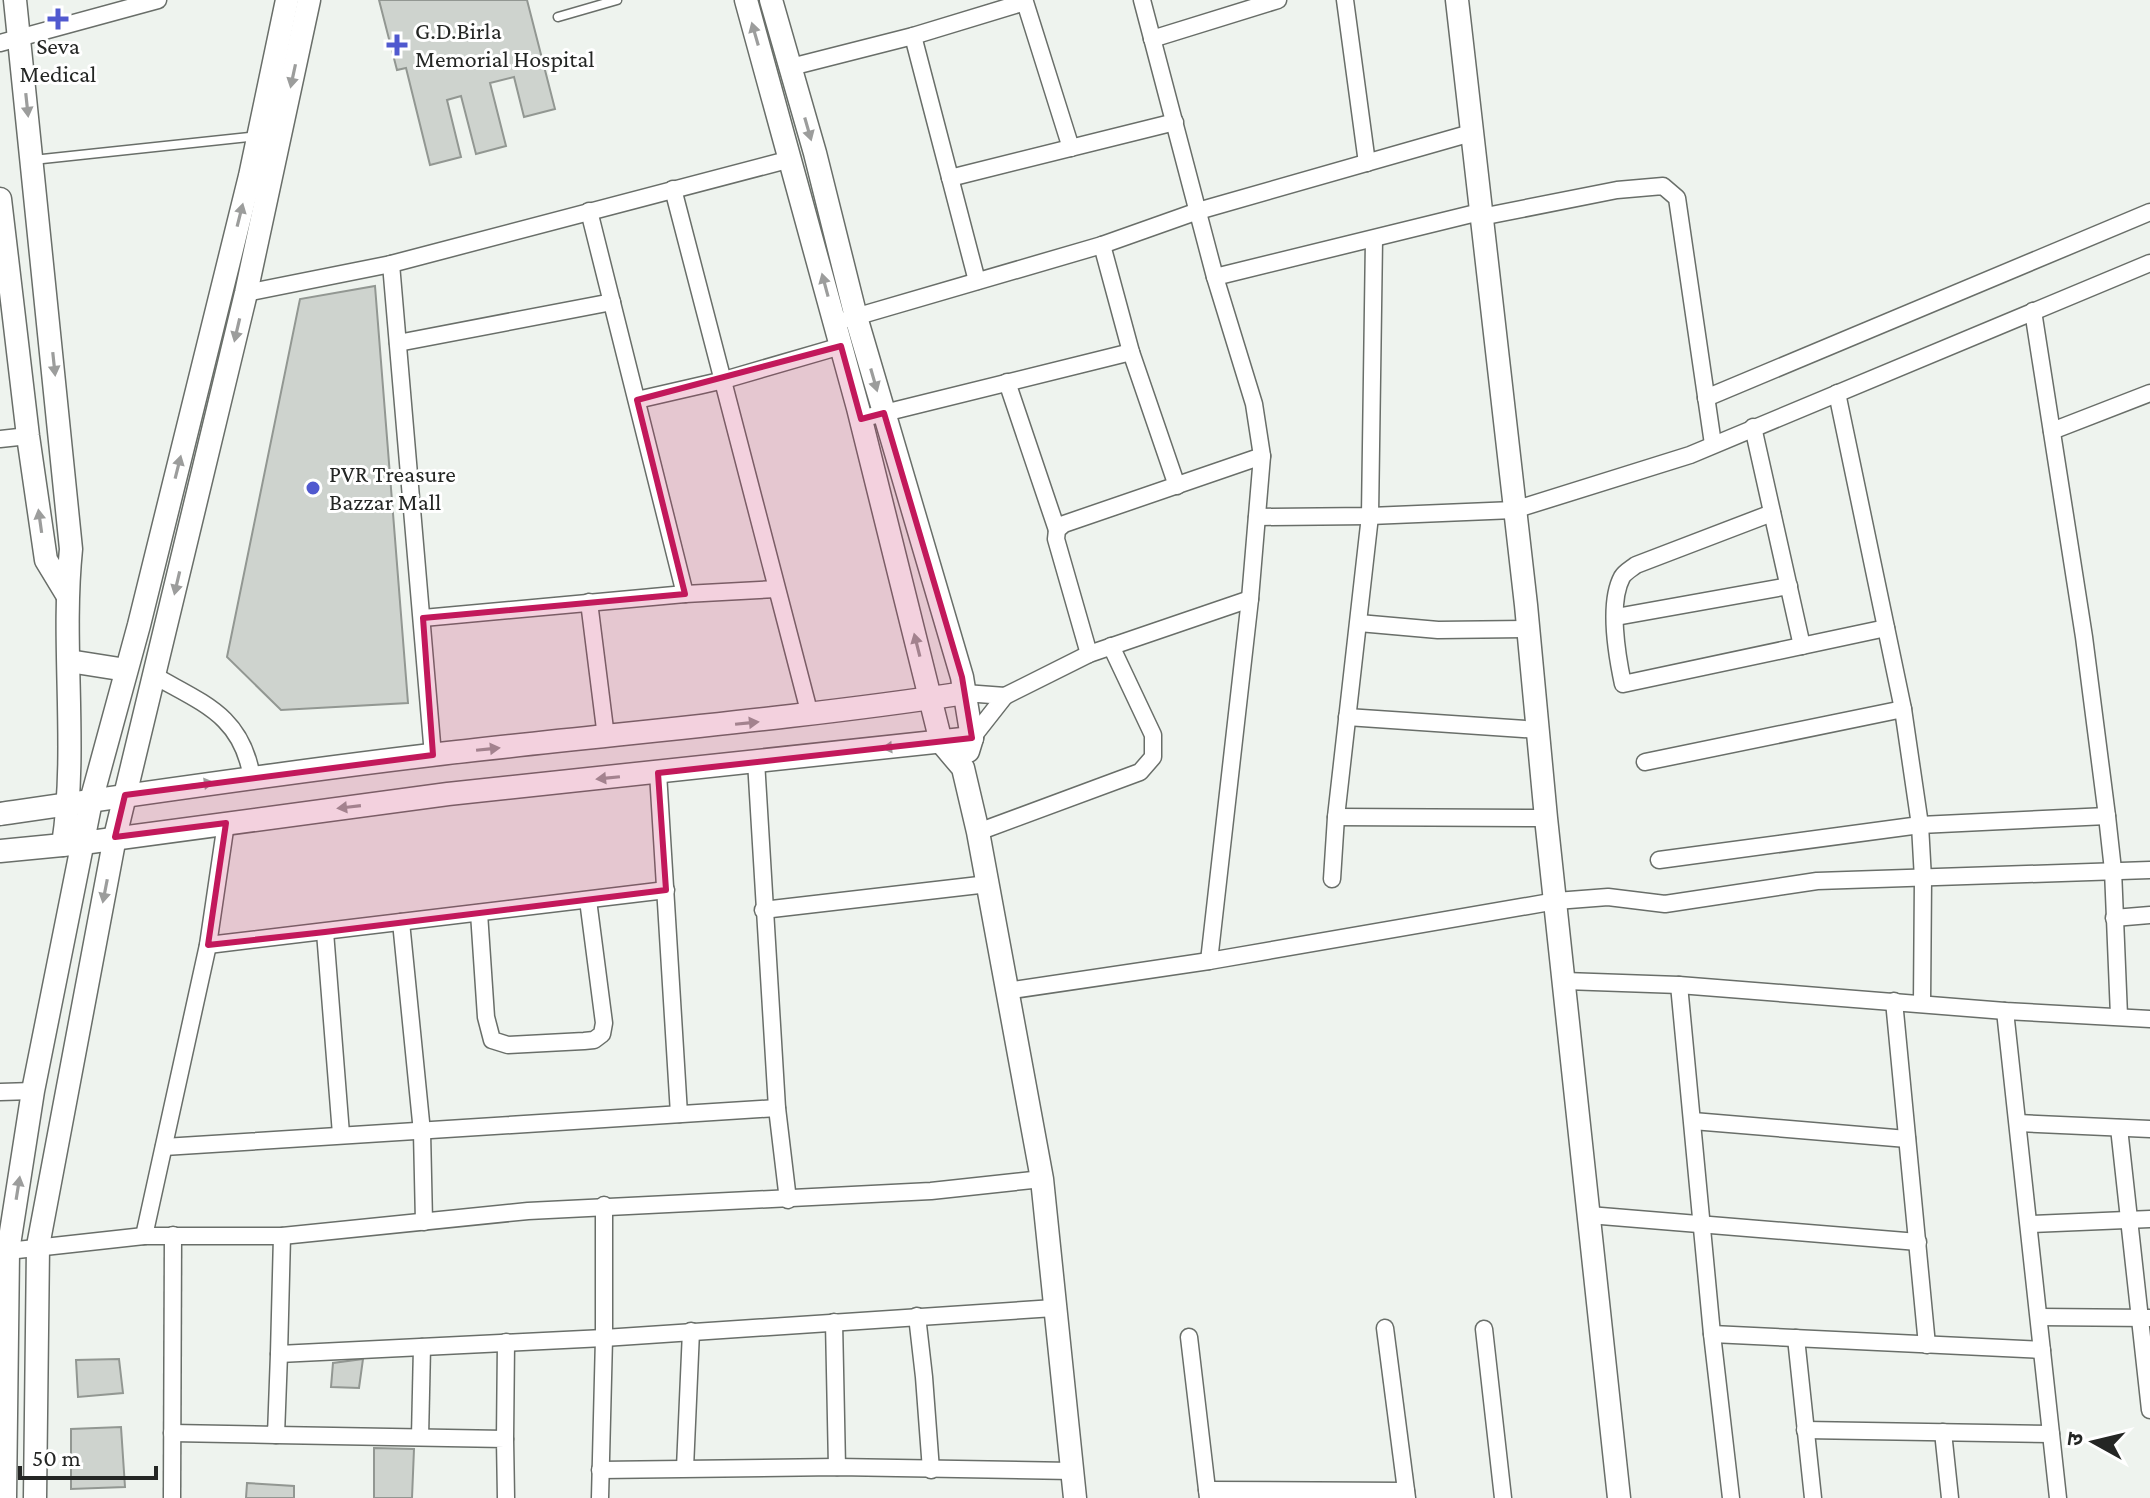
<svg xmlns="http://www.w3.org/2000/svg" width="2150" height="1498" font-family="'Crimson Pro','Noto Sans Devanagari',serif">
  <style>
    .building { fill: #ced3ce; stroke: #929792; stroke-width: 2 }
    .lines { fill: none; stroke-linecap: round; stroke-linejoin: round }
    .lane-casing { stroke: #696e69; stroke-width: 11 }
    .street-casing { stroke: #696e69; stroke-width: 19 }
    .secondary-casing { stroke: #696e69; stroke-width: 25 }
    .lane { stroke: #fff; stroke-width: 8 }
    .street { stroke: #fff; stroke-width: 16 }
    .secondary { stroke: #fff; stroke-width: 22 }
    .oneway { fill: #9c9d9c }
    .marked { fill: #c2185b; fill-opacity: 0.2; stroke: #c2185b; stroke-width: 6; stroke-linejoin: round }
    .poi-dot { fill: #5059cf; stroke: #fff; stroke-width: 3 }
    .labels { text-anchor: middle; stroke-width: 6; stroke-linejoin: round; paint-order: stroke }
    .poi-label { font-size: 24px; fill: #242624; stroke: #fff; text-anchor: start }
  </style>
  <rect width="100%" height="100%" fill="#eef3ee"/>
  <g class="building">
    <path d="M379 0H527L555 109 524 117 514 77 490 83 506 146 476 154 461 96 447 100 461 157 430 165 406 68 397 70Z"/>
    <path d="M375 286 408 703 281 710 227 657 300 299Z"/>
    <path d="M119 1359 123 1393 78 1397 76 1360Z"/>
    <path d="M363 1359 359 1388 331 1387 333 1363Z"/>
    <path d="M121 1427 125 1487 71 1489V1429Z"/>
    <path d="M374 1448 414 1449 412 1498H374Z"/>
    <path d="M247 1483 294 1486V1498H246Z"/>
  </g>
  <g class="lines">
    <g class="lane-casing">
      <g id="lane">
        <path d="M558 17 617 0"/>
        <path d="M33 160 258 136"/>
      </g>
    </g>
    <g class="street-casing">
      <g id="street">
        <path d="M1142 0 1215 277 1254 404 1262 456 1250 599 1209 961"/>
        <path d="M1345 0 1367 163"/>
        <path d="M913 36 1025 2 1071 148"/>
        <path d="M1152 39 1278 0"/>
        <path d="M0 43 158 0"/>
        <path d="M791 67 913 36 977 281"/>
        <path d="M950 178 1175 122"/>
        <path d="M673 189 810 715"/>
        <path d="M589 211 685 594"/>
        <path d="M1481 217 1617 190 1663 186 1677 198 1713 444"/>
        <path d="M1102 245 1131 352 1177 486"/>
        <path d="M391 264 433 755"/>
        <path d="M1215 277 1480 212"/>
        <path d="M246 293 391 264 791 159"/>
        <path d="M2033 311 2084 637 2107 816 2113 870 2119 1016"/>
        <path d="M848 319 1102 245 1198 211 1471 133"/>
        <path d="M398 343 612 302"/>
        <path d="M1007 382 1057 530"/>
        <path d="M1837 393 1903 709 1920 825 1923 879 1922 1003"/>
        <path d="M1706 398 2150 212"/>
        <path d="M637 400 724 380 841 346"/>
        <path d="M860 419 1131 352"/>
        <path d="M1753 427 1802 646"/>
        <path d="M2052 431 2150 393"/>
        <path d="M0 439 28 436"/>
        <path d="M1772 513 1636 565C1631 569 1625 572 1622 577 1608 603 1617 656 1623 684L1886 628"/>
        <path d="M1257 517 1370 516 1514 510 1690 455 2150 263"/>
        <path d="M589 602 606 737"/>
        <path d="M1616 617 1789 586"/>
        <path d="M423 618 685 594 776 589"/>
        <path d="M1359 623 1438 630 1529 629"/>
        <path d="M1089 654 1056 539 1057 530 1064 524 1262 456"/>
        <path d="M155 676C204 704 242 716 252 778"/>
        <path d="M965 693 1005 696 972 738"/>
        <path d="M1005 696 1089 654 1250 599"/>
        <path d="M1347 717 1539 730"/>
        <path d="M756 761 777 1108 788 1200"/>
        <path d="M1645 762 1903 709"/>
        <path d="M658 773 679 1114"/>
        <path d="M1336 817 1546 818"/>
        <path d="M978 832 1140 772 1153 757V735L1111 646"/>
        <path d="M1659 860 1920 825 2107 816"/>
        <path d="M1332 879 1336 817 1370 516 1374 239"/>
        <path d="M763 910 988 884"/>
        <path d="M479 913 486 1017 492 1040 508 1045 584 1041 594 1040 602 1034 604 1023 588 900"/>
        <path d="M2114 918 2150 915"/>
        <path d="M401 922 422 1132 424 1222"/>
        <path d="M325 932 341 1134"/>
        <path d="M208 945 666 890"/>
        <path d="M1565 981 1679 985 2005 1011 2150 1019"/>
        <path d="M1679 985 1712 1334 1731 1498"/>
        <path d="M1006 991 1209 961 1556 901 1608 897 1665 904 1817 881 2150 870"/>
        <path d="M1894 1001 1927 1345"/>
        <path d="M2005 1011 2058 1498"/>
        <path d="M0 1092 33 1091"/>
        <path d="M1693 1121 1907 1139"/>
        <path d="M2018 1123 2150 1129"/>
        <path d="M2119 1128 2150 1410"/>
        <path d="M164 1147 777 1108"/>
        <path d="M1589 1215 1918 1242"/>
        <path d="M2030 1224 2150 1219"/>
        <path d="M144 1236 208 945 226 823"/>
        <path d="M282 1236 279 1354 604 1338 1054 1308"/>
        <path d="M8 1251 144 1236H282L528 1211 931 1191 1042 1179"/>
        <path d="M917 1316 924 1377 931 1470"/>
        <path d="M2039 1317 2150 1318"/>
        <path d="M834 1322 837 1467"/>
        <path d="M1385 1328 1407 1498"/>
        <path d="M1484 1329 1503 1498"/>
        <path d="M1712 1334 2042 1350"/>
        <path d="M1189 1337 1208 1498"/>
        <path d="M1796 1338 1813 1498"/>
        <path d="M1805 1430 2051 1434"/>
        <path d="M1943 1432 1950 1498"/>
        <path d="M172 1433 276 1435 279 1354"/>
        <path d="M276 1435 505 1439 506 1498"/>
        <path d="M420 1437 422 1347"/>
        <path d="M505 1439 506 1342"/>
        <path d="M685 1468 691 1331"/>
        <path d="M600 1470 837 1467 1072 1471"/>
        <path d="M1207 1490 1406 1491"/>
        <path d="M172 1498 173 1235"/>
        <path d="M600 1498 604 1338V1205"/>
      </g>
    </g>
    <g class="secondary-casing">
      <g id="secondary">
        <path d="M15 0 71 549C61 647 78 747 63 845"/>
        <path d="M746 0 858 408 941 742 963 768 978 832 1042 1179 1075 1498"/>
        <path d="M771 0 815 153 856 317 962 677 972 738 968 751"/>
        <path d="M1457 0 1526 605 1546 818 1619 1498"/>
        <path d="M0 199 28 436 46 560 66 593"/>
        <path d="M69 661 126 670"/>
        <path d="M0 814C144 793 287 772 431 755 609 734 787 720 965 693"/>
        <path d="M0 851 83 843 448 794 972 738"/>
        <path d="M5 1498 8 1251 33 1091 91 801 139 625 250 176 287 0"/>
        <path d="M35 1498 38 1246 115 837 246 293 309 0"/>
      </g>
    </g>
    <use href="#lane" class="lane"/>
    <use href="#street" class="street"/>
    <use href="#secondary" class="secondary"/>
  </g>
  <defs><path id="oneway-solid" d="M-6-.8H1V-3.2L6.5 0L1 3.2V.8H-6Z" transform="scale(2)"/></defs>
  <g class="oneway">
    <use href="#oneway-solid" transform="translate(755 34) rotate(-106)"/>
    <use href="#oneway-solid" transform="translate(293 76) rotate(102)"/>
    <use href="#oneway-solid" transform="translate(27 105) rotate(84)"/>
    <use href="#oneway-solid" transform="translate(808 129) rotate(74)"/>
    <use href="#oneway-solid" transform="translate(240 215) rotate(-76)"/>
    <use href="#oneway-solid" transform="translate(825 285) rotate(-105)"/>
    <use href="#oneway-solid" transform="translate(237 330) rotate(103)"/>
    <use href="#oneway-solid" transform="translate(54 364) rotate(84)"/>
    <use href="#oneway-solid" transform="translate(874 380) rotate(74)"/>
    <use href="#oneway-solid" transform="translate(178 467) rotate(-76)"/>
    <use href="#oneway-solid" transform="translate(40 521) rotate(-98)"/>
    <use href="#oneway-solid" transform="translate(177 583) rotate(103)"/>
    <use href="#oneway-solid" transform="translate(917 645) rotate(-104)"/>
    <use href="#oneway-solid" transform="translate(747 723) rotate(-6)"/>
    <use href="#oneway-solid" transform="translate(894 747) rotate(174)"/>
    <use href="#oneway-solid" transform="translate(488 749) rotate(-6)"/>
    <use href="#oneway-solid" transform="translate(608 778) rotate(174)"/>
    <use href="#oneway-solid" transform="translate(202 784) rotate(-8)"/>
    <use href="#oneway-solid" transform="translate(349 807) rotate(173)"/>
    <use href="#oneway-solid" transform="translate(105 891) rotate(101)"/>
    <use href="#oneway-solid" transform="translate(18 1188) rotate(-81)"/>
  </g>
  <path class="marked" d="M841 346 861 419 884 413 962 677 972 738 658 773 666 890 325 932 208 945 226 823 115 837 125 795 433 755 423 618 685 594 637 400Z"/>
  <g class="poi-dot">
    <path d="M54 7h8v8h8v8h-8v8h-8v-8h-8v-8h8z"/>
    <path d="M393 33h8v8h8v8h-8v8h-8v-8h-8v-8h8z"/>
    <circle cx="313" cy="488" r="8"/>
  </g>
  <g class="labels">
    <g class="poi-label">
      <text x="415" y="39">G.D.Birla<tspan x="415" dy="28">Memorial Hospital</tspan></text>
      <text x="58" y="54" text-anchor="middle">Seva<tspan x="58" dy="28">Medical</tspan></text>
      <text x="329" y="482">PVR Treasure<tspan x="329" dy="28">Bazzar Mall</tspan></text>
    </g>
  </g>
  <g transform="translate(2094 1442) rotate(278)" stroke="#ffffff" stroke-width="6" paint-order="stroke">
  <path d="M0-6L14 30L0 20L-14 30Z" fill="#242624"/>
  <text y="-12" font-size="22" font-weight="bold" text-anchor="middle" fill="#242624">उ</text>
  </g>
  <path d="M20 1466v12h136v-12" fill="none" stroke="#242624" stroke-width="4"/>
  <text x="32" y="1466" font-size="24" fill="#242624" stroke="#ffffff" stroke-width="6" paint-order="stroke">50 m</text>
</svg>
